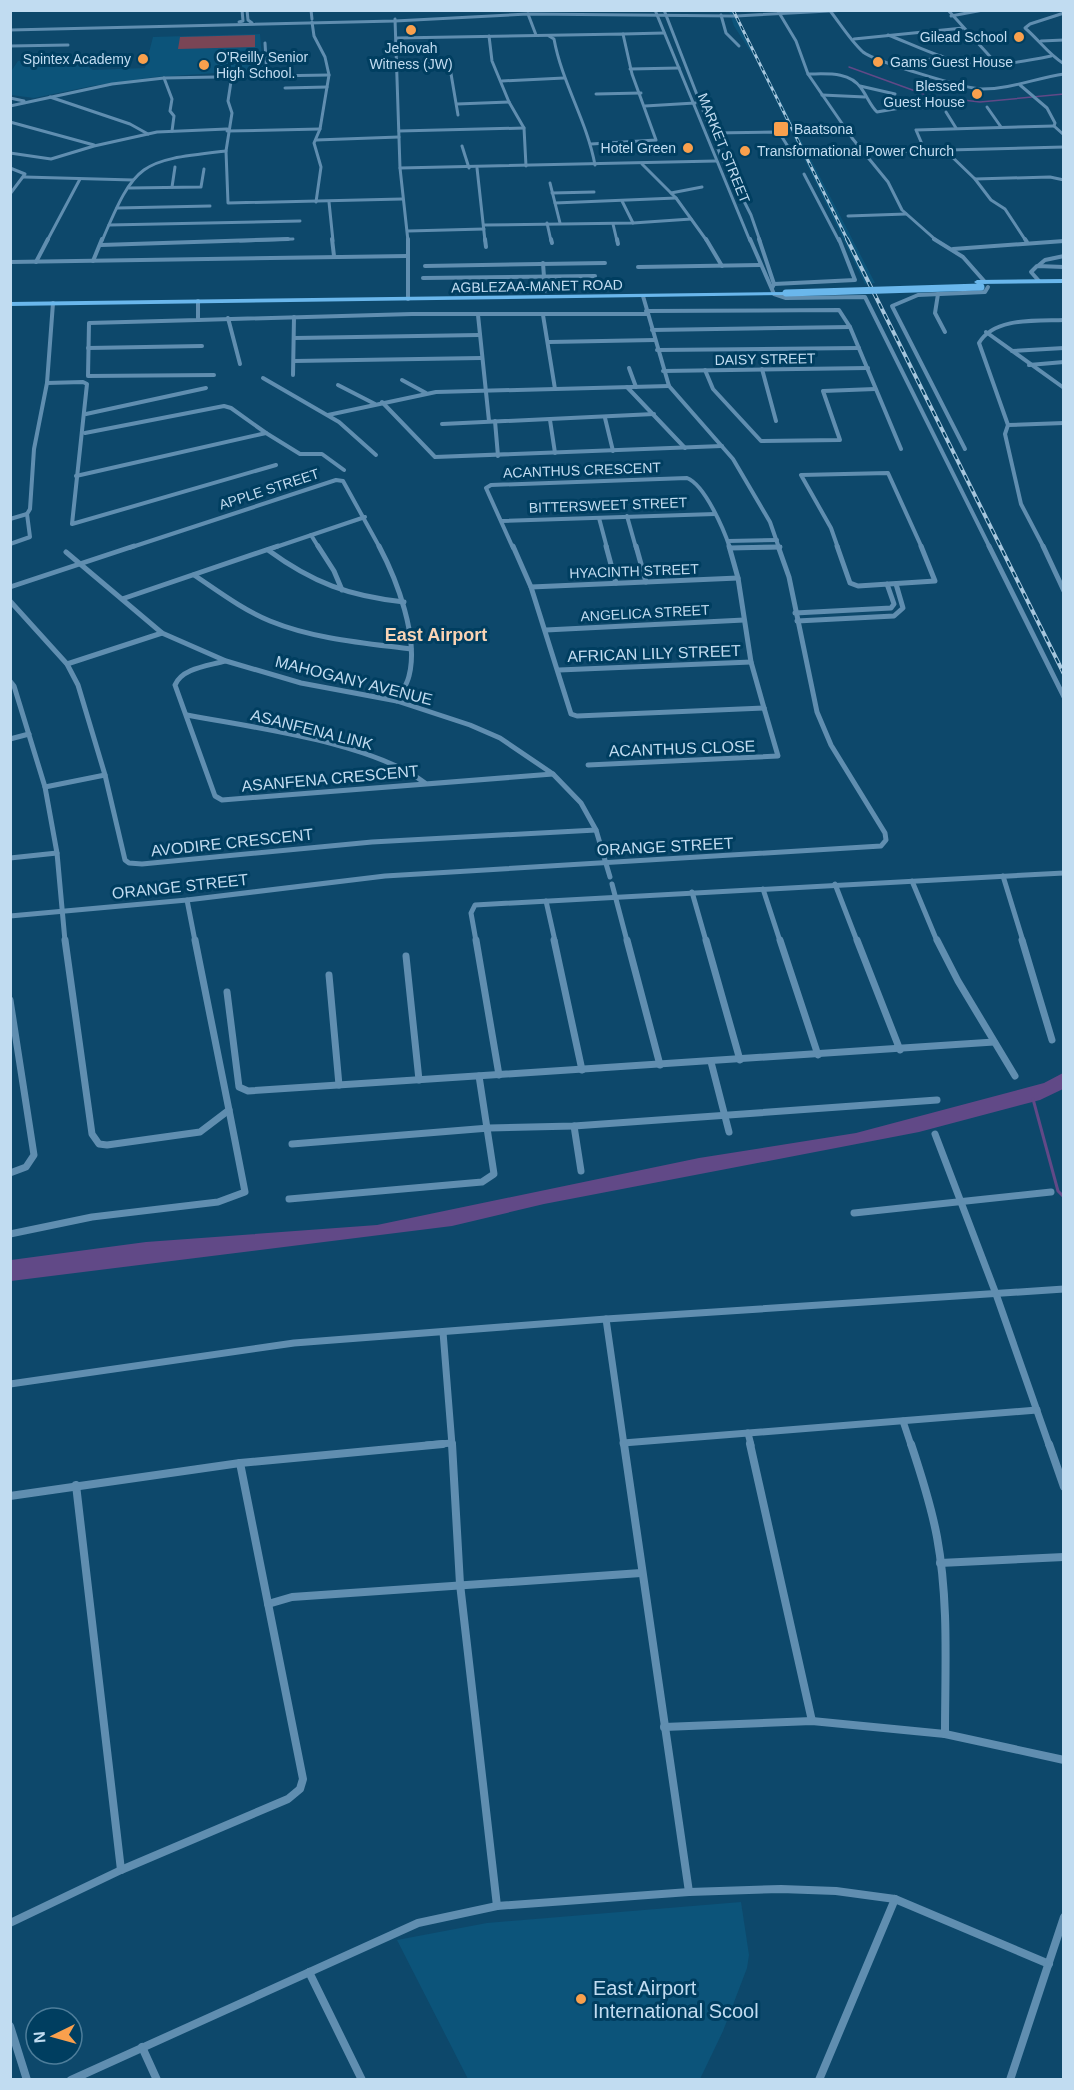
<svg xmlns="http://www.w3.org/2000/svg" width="1074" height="2090" font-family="Helvetica,sans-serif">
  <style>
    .built { fill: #0c547a }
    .green { fill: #7a4555 }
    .water { fill: #614987 }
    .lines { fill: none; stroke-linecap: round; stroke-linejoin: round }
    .stream-far1 { stroke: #614987; stroke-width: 1.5 }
    .stream { stroke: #614987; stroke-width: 3 }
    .street-far4 { stroke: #608eb0; stroke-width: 3 }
    .street-far3 { stroke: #608eb0; stroke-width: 4 }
    .street-far2 { stroke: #608eb0; stroke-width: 5 }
    .street-far1 { stroke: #608eb0; stroke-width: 7 }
    .street { stroke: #608eb0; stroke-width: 8 }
    .secondary { fill: #6ab7ec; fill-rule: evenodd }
    .rail-far1-casing { stroke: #a6c6dd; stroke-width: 3 }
    .rail-casing { stroke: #a6c6dd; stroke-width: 4 }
    .rail-far1 { stroke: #003e60; stroke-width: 1.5; stroke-dasharray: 4.5; stroke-linecap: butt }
    .rail { stroke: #003e60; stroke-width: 2; stroke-dasharray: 6; stroke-linecap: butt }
    .secondary-bridge { stroke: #6ab7ec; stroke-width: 7 }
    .poi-dot { fill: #f9a04d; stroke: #003e60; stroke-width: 2 }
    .labels { text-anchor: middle; stroke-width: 6; stroke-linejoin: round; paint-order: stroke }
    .far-poi-label { font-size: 14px; fill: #c1dcf1; stroke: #003e60; text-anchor: end }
    .far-street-label { font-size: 14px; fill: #c1dcf1; stroke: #003e60 }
    .street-label { font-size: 16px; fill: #c1dcf1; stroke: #003e60 }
    .far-district-label { font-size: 18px; font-weight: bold; fill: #f9d3b4; stroke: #003e60 }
    .near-poi-label { font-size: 20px; fill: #c1dcf1; stroke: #003e60; text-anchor: start }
  </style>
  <rect width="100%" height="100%" fill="#0d486b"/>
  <g class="built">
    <path d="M729 11H734L875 283 865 284 756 60 734 26Z"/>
    <path d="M260 34 263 70 155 77 92 86 34 98 11 95 10 73 18 61H80L93 70 145 68 153 37Z"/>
    <path d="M741 1902 749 1955 747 1968 723 2031 700 2079H468L397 1940 487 1923Z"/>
  </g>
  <path class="green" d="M255 35V47L178 49 180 37Z"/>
  <path class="water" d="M1063 1073V1089L1040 1100 919 1132 544 1204 452 1226 11 1281V1260L146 1242 377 1225 699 1158 856 1133 1044 1083Z"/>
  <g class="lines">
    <path class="stream-far1" d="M849 67 929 96 980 102 1064 94"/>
    <path class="stream" d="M1033 1099 1058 1191 1064 1197"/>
    <g class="street-far4">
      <path d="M247 10 248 20 252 23"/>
      <path d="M311 10 312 19"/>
      <path d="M655 10 750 241"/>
      <path d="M664 10 720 154 751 215 760 241"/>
      <path d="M948 10 995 62"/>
      <path d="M778 11 796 41 808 74 852 138 888 182 902 210 937 241"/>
      <path d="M831 12C841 25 851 41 863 52 874 61 966 89 982 89 1011 89 1036 78 1064 74"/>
      <path d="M1064 13 1030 24 1025 28C1039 40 1048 54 1064 64"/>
      <path d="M528 14 536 35"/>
      <path d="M721 15 726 33 739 46"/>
      <path d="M951 16 983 10"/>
      <path d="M395 19 400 168 408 241"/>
      <path d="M239 22 243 21 242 10"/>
      <path d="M312 22 314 36 325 57 329 75 320 129 314 143 321 167 316 202"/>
      <path d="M10 30 395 21 528 14 736 16 848 10"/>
      <path d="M623 34 664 33"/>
      <path d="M888 35C912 44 952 64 977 65 1001 66 1027 61 1051 56"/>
      <path d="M489 36 492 61 509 102 524 128 526 166"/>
      <path d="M549 36 554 39C562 83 587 121 595 165"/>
      <path d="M397 38 623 34 632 74 656 140 591 144"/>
      <path d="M854 39 963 28"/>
      <path d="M1041 41 1064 40"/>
      <path d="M265 43 267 75"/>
      <path d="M10 46 68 45"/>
      <path d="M397 64 449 62 458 115"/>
      <path d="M911 65 941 56"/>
      <path d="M630 69 679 68"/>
      <path d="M808 74C826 74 849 71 861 88 867 96 870 105 877 112L941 101"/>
      <path d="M232 75 228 101 232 113 226 151 228 203 402 199"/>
      <path d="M164 78 172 99 170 111 174 116 172 131"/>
      <path d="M502 81 564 78"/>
      <path d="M1020 85 1047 108 1055 123 1054 126 1064 135"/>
      <path d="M860 86 895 94"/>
      <path d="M285 88 327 87"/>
      <path d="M596 94 641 93"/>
      <path d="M822 95 865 97"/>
      <path d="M50 97 130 124 148 134"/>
      <path d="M10 98 24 101"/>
      <path d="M457 104 509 102"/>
      <path d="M10 106 112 84 164 78 329 75"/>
      <path d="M645 106 695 103"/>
      <path d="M987 107 1001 127"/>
      <path d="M946 112 956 128"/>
      <path d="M10 122 94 145"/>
      <path d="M227 131 320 129"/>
      <path d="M399 131 524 128"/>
      <path d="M713 133 775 132 780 134 794 156"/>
      <path d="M316 140 399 137"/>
      <path d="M462 146 469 168"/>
      <path d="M925 151 916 130 1054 126"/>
      <path d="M946 151 975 179 991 200 1005 209 1026 241"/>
      <path d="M10 153 51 159 94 146 157 132 227 129"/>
      <path d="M828 153 1064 147"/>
      <path d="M642 164 676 198 707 241"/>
      <path d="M10 168 25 174 10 194"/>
      <path d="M400 168 716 161"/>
      <path d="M477 168 485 241"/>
      <path d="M804 174 839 241"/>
      <path d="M24 177 133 180"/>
      <path d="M975 179 1050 177 1064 180"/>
      <path d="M550 183 560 223"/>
      <path d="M172 187 175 167"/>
      <path d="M129 188 201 187 204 169"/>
      <path d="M552 193 594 192"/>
      <path d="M671 193 702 187"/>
      <path d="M622 201 633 223"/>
      <path d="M329 202 333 241"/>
      <path d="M555 203 676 198"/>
      <path d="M117 208 210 206"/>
      <path d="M848 216 906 214"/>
      <path d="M547 223 551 241"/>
      <path d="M613 224 617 241"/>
      <path d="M109 225 300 221"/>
      <path d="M484 225 633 223 691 219"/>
      <path d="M408 231 484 229"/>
      <path d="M47 241 80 179"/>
      <path d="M102 241C136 160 141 161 226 151"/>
      <path d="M240 241 293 239"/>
    </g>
    <g class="street-far3">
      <path d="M332 239 334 256"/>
      <path d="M408 239V299"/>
      <path d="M485 239 486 247"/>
      <path d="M551 239 552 243"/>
      <path d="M617 239 618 244"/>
      <path d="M706 239 722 266"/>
      <path d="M750 239 774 294 786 298 865 297 990 548"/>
      <path d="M759 239 774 284 772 288"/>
      <path d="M934 239 963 257 985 282"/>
      <path d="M1025 239 1027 242"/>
      <path d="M101 245 288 239"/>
      <path d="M953 249 1064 241"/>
      <path d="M93 261 102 239"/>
      <path d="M10 262 407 256"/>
      <path d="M36 262 48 239"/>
      <path d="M543 263 545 291"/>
      <path d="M1039 265 1045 260 1064 256"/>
      <path d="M425 266 605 263"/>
      <path d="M638 267 760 265"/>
      <path d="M423 278 595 276"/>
      <path d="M1039 281 1031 272 1037 266 1064 267"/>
      <path d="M774 284 855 280 839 239"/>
      <path d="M938 294 935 313 945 332"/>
      <path d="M643 296 669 386 733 459 770 522 779 548"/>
      <path d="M198 301V320L89 323 88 376 214 375"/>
      <path d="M646 311 839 310 850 327 901 449"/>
      <path d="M478 315 489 421"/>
      <path d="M543 315 555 389"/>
      <path d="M228 318 240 364"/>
      <path d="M198 320 412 314H647"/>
      <path d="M652 330 850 327"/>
      <path d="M986 332 1064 388"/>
      <path d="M295 338 479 335"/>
      <path d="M549 342 655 340"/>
      <path d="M88 348 202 346"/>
      <path d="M657 350 859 348"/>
      <path d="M1012 351 1064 348"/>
      <path d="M294 361 481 358"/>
      <path d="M1029 365 1064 362"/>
      <path d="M629 368 636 387"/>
      <path d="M762 369 776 421"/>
      <path d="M705 370 713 389 761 441 840 440 823 391 875 389"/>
      <path d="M663 371 868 368"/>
      <path d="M293 375 294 317"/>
      <path d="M263 378 339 422 376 455"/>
      <path d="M402 380 426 393"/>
      <path d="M47 383 83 382 87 384 72 524 276 465"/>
      <path d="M338 385 375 404"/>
      <path d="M627 387 685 448"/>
      <path d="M382 402 435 457 722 446"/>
      <path d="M86 414 206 388"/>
      <path d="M328 415 436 392 669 386"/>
      <path d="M605 418 613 451"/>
      <path d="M550 420 555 453"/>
      <path d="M495 421 498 456"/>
      <path d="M442 424 654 414"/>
      <path d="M1008 425 979 343C994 317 1037 321 1064 320"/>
      <path d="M85 433 224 406 231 408 266 433"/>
      <path d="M965 449 892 306 918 295 985 292 988 287"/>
      <path d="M76 476 266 433 300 454H322L344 470"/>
      <path d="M627 516 636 548"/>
      <path d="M599 518 607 548"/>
      <path d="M10 519 27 514 30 509 34 449 47 383 53 303"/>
      <path d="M502 521 715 514"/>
      <path d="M311 535 319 548"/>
      <path d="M728 541 777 540"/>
      <path d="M10 544 30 537 27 514"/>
      <path d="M129 548 336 480 343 481 380 548"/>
      <path d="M273 548 365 517"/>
      <path d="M513 548 486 488 491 485 687 478C705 485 724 530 730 548"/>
      <path d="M734 548 780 547"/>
      <path d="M838 548 831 528 801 475 888 473 922 548"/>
      <path d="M1044 548 1021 504 1005 434 1008 425 1064 423"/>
    </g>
    <g class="street-far2">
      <path d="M318 546 334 571 342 590"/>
      <path d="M379 546C397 580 419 638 409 676 407 685 401 693 397 701"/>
      <path d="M513 546 531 587 571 714 577 716 764 708"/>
      <path d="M606 546 616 583"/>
      <path d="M636 546 646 582"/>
      <path d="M729 546 738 578 751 662 764 708"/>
      <path d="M837 546 850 583 858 586 935 581 921 546"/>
      <path d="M989 546 1064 697"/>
      <path d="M1043 546 1064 591"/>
      <path d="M730 548 780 547"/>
      <path d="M268 550C313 583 349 596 404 602"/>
      <path d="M66 552 162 633 226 661 301 683 397 701 470 725 500 738 553 774 581 803 596 830 610 877"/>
      <path d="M194 575C218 591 243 610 270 621 314 639 364 643 411 649"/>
      <path d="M10 587 134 546"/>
      <path d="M531 587 738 578"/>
      <path d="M122 599 278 546"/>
      <path d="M10 601 67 664 78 685 105 775 125 860 129 863 142 864 372 842 596 830"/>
      <path d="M795 613 891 608 894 604 887 584"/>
      <path d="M797 621 894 616 903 608 896 584"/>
      <path d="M546 630 744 620"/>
      <path d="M225 661C208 666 182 668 175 685L215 796 222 800 553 774"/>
      <path d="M67 664 162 633"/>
      <path d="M559 670 751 662"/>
      <path d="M10 681 14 686 45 787 57 853 65 941"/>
      <path d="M187 715C255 728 371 742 425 783"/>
      <path d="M10 739 29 734"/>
      <path d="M588 765 778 756 764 708"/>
      <path d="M45 787 105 775"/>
      <path d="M10 858 57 853"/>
      <path d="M1003 876 1023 941"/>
      <path d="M912 881 937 941"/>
      <path d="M612 884 627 941"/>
      <path d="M835 884 857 941"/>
      <path d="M763 889 780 941"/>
      <path d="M692 892 706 941"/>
      <path d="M187 900 195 941"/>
      <path d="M546 901 555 941"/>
      <path d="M10 916 187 900 385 876 881 846 886 840 885 833 831 745 817 712 789 577 778 546"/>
      <path d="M476 941 471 913 475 905 1064 873"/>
    </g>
    <g class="street-far1">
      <path d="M65 940 92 1134 99 1144 107 1145 200 1132 229 1110 195 940"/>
      <path d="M476 940 499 1075"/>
      <path d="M554 940 582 1070"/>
      <path d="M627 940 660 1065"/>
      <path d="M706 940 740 1060"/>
      <path d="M780 940 818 1055"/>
      <path d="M857 940 900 1050"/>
      <path d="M937 940 958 981 1015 1076"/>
      <path d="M1022 940 1052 1040"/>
      <path d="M406 956 419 1080"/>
      <path d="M329 975 339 1085"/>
      <path d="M227 992 239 1087 248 1091 994 1042"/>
      <path d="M10 1000 34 1155 26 1167 10 1173"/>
      <path d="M711 1062 729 1132"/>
      <path d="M574 1126 581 1171"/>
      <path d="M935 1134 996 1294 1049 1445"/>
      <path d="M292 1144 489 1128 574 1126 937 1100"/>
      <path d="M289 1199 482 1182 494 1174 479 1076"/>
      <path d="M854 1213 1051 1192"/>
      <path d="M10 1234 92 1217 218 1202 245 1192 229 1110"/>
      <path d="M606 1319 624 1445"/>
      <path d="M443 1332 452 1445"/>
      <path d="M10 1384 294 1343 606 1319 1064 1289"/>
      <path d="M903 1421 911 1445"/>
      <path d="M748 1433 751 1445"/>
      <path d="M623 1443 1037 1410"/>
      <path d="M427 1445 452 1443"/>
    </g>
    <g class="street">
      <path d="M452 1444 460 1584 497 1906"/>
      <path d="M624 1444 689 1892"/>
      <path d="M750 1444 812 1721"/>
      <path d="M911 1444C921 1474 931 1505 937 1537 949 1602 945 1668 945 1734"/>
      <path d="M1049 1444 1064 1487"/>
      <path d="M76 1485 121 1870"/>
      <path d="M10 1496 240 1463 443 1444"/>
      <path d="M940 1563 1064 1557"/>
      <path d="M268 1604 292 1597 641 1573"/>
      <path d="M664 1727 812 1721 945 1734 1064 1760"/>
      <path d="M10 1923 121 1870 288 1799 300 1789 303 1779 240 1463"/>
      <path d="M309 1972 362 2080"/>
      <path d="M10 2026 27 2080"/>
      <path d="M142 2047 157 2080"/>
      <path d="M71 2080 418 1923 497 1906 689 1892 781 1889 836 1891 895 1899 1049 1964"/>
      <path d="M819 2080 895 1899"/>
      <path d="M1010 2080 1064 1917"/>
    </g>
    <g class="secondary">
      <path d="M1064 279V283L977 284 974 282 977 280Z"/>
      <path d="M788 292V294L786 295 10 306V302Z"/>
    </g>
    <g class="rail-far1-casing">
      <path id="rail-far1" d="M733 10 848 241"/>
    </g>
    <g class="rail-casing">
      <path id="rail" d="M847 239 1064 674"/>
    </g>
    <use href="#rail-far1" class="rail-far1"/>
    <use href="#rail" class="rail"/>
    <path class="secondary-bridge" d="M786 293 981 287"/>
  </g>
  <g class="poi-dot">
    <circle cx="411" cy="30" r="6"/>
    <circle cx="1019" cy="37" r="6"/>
    <circle cx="143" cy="59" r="6"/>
    <circle cx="878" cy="62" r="6"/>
    <circle cx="204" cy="65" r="6"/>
    <circle cx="977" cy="94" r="6"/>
    <rect x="773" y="121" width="16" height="16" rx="3"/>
    <circle cx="688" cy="148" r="6"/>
    <circle cx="745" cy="151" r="6"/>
    <circle cx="581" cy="1999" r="6"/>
  </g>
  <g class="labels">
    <g class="far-poi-label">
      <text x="1007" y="42">Gilead School</text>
      <text x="411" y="53" text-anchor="middle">Jehovah<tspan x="411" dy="16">Witness (JW)</tspan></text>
      <text x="216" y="62" text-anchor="start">O'Reilly Senior<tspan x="216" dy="16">High School.</tspan></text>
      <text x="131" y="64">Spintex Academy</text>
      <text x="890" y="67" text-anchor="start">Gams Guest House</text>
      <text x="965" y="91">Blessed<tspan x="965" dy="16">Guest House</tspan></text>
      <text x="794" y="134" text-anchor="start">Baatsona</text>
      <text x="676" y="153">Hotel Green</text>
      <text x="757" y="156" text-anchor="start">Transformational Power Church</text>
    </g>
    <g class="far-street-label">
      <text transform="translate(724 148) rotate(68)" y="5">MARKET STREET</text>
      <text transform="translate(537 286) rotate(-1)" y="5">AGBLEZAA-MANET ROAD</text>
      <text transform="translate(765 359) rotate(-1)" y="5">DAISY STREET</text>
      <text transform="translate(582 470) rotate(-2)" y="5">ACANTHUS CRESCENT</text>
      <text transform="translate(269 489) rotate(-18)" y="5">APPLE STREET</text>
      <text transform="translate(608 505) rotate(-2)" y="5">BITTERSWEET STREET</text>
      <text transform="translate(634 571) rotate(-2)" y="5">HYACINTH STREET</text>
      <text transform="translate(645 613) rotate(-3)" y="5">ANGELICA STREET</text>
    </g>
    <g class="street-label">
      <text transform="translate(654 653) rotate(-2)" y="6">AFRICAN LILY STREET</text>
      <text transform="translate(354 680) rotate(14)" y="6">MAHOGANY AVENUE</text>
      <text transform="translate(312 729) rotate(14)" y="6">ASANFENA LINK</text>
      <text transform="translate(682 748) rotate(-2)" y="6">ACANTHUS CLOSE</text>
      <text transform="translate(330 778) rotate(-5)" y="6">ASANFENA CRESCENT</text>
      <text transform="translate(232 842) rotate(-6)" y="6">AVODIRE CRESCENT</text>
      <text transform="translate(665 846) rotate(-3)" y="6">ORANGE STREET</text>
      <text transform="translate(180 886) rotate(-6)" y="6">ORANGE STREET</text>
    </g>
    <g class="far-district-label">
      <text x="436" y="641">East Airport</text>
    </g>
    <g class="near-poi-label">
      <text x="593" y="1995">East Airport<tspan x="593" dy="23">International Scool</tspan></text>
    </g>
  </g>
  <rect width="1074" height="2090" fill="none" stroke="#c1dcf1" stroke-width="24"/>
  <g transform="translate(54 2036) rotate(265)"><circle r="28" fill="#003e60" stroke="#4d7d9a" stroke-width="1.5"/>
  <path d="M0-4.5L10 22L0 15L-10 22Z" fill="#f9a04d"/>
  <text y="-9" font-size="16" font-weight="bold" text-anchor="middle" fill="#c1dcf1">N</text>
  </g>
</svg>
